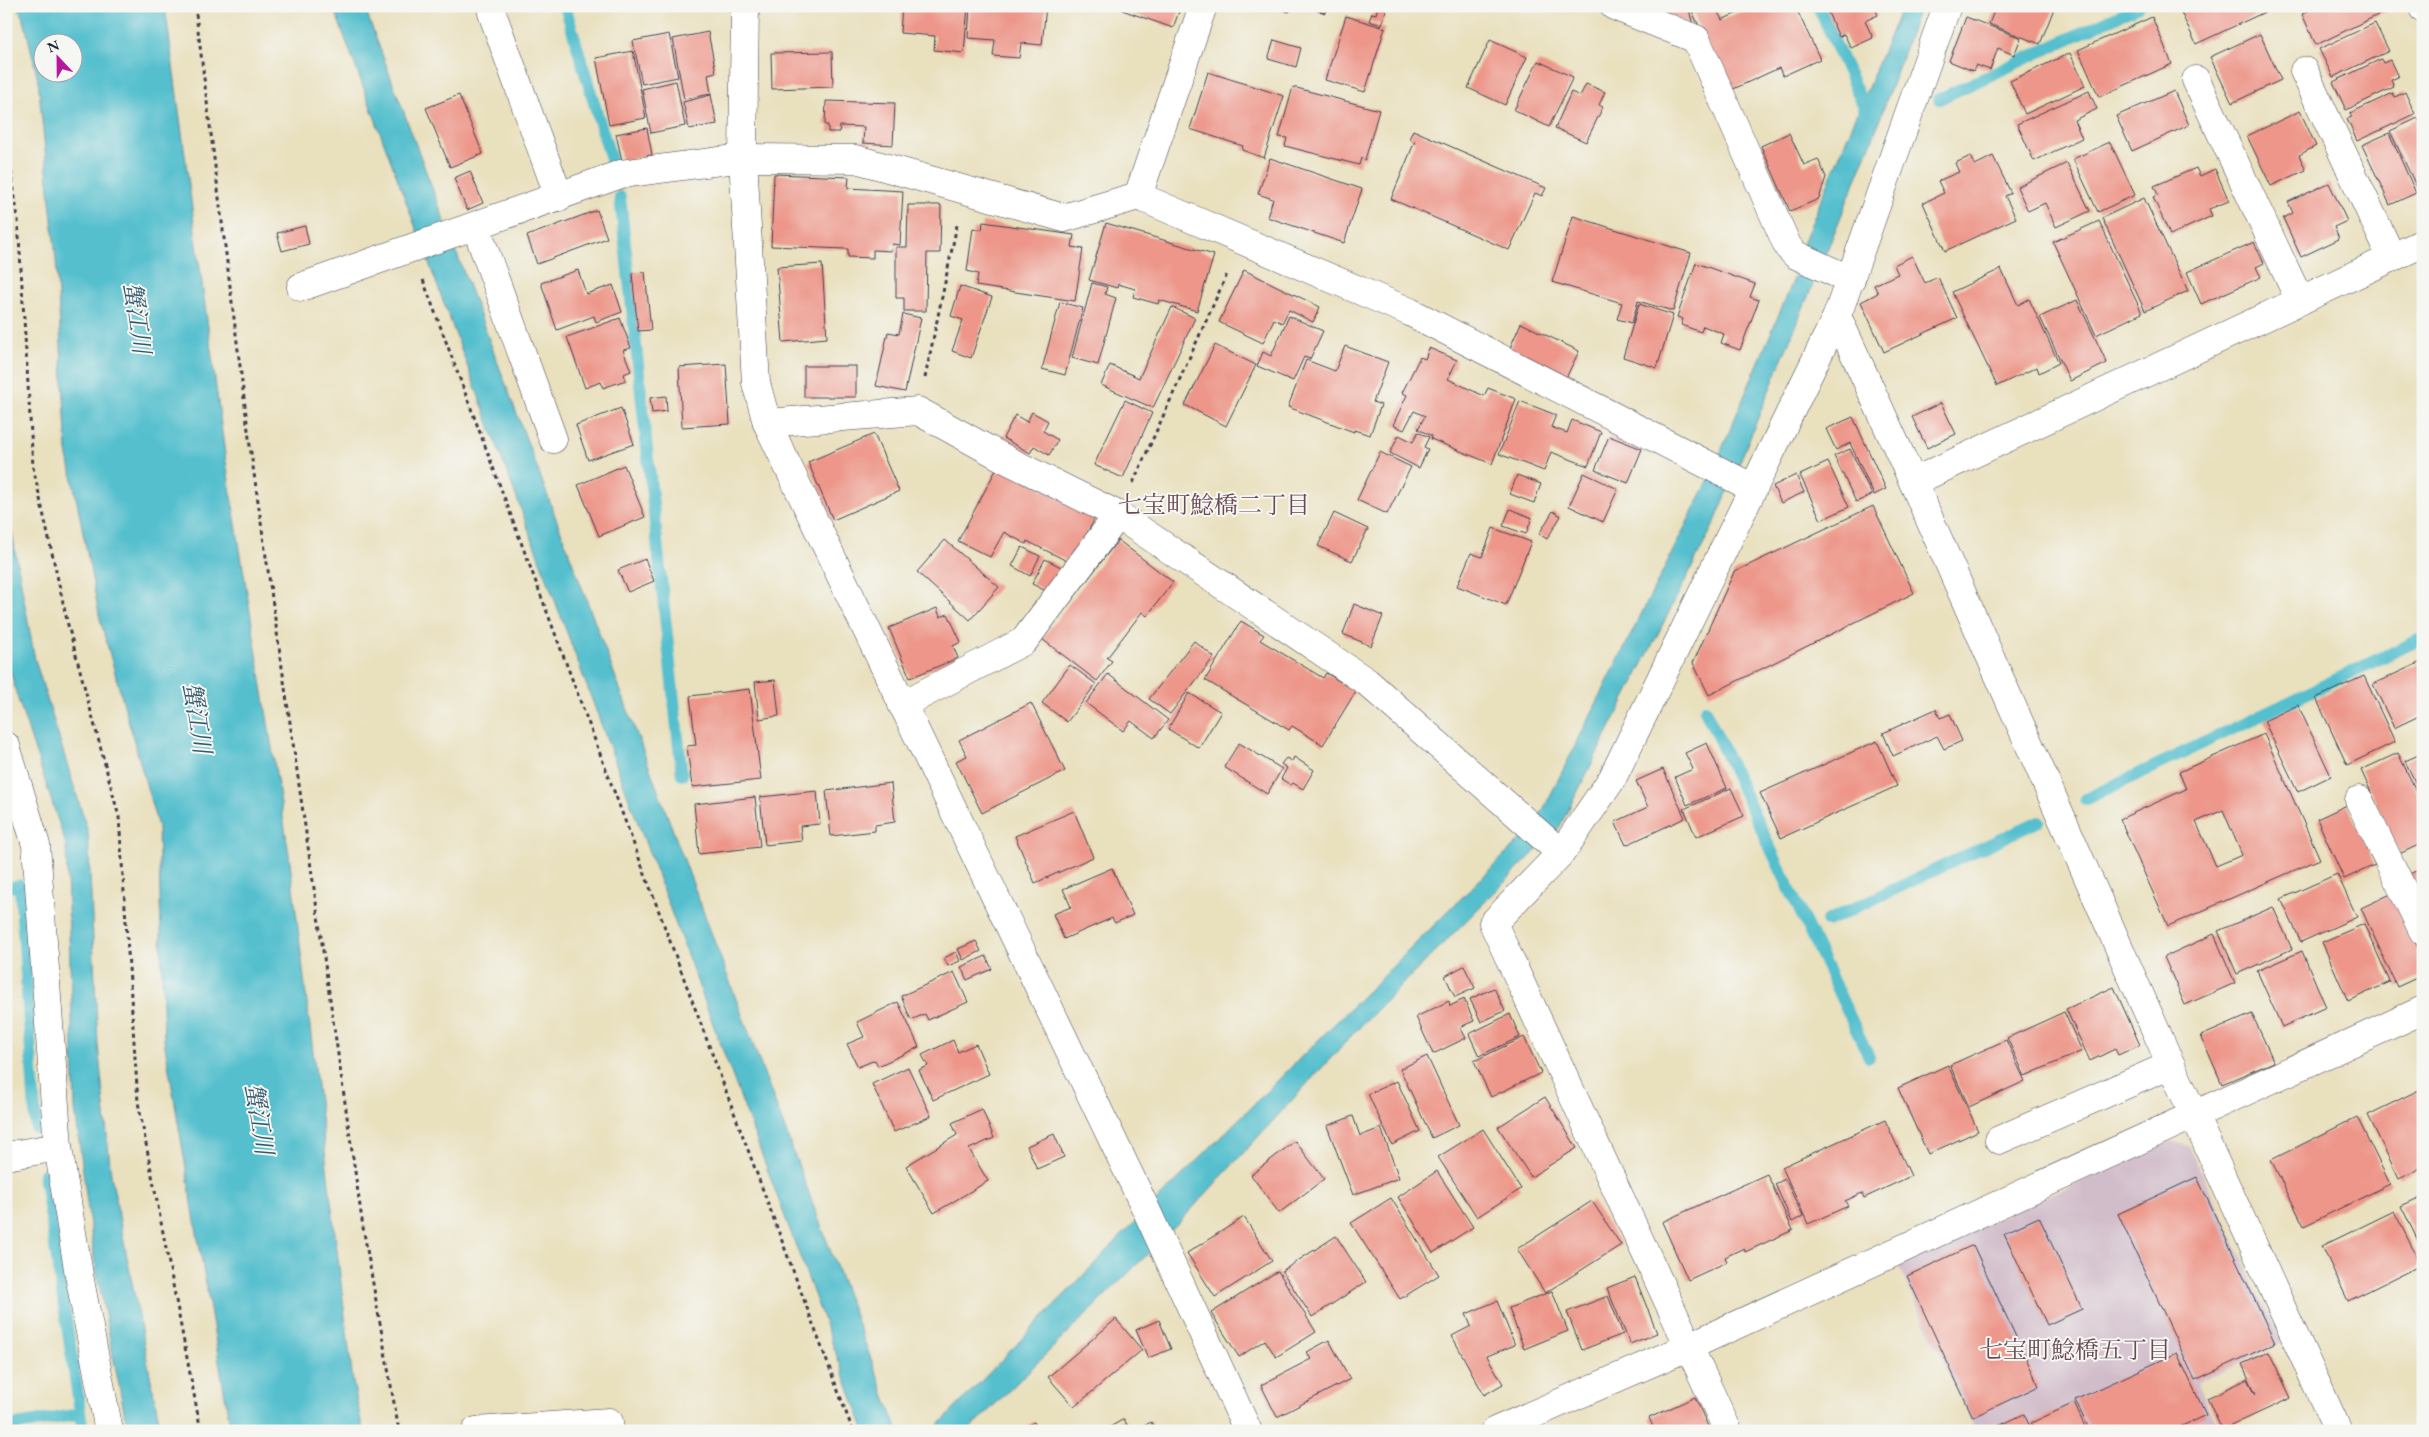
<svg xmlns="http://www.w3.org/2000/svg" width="2429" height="1437" font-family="'EB Garamond','Noto Serif JP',serif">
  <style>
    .industrial { fill: #d1bdca }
    .water { fill: #54bfce; stroke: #3b7084; fill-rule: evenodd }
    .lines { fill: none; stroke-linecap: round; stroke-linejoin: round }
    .stream { stroke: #54bfce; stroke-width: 12 }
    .building { fill: #ed9689; fill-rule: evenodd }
    .minor-casing { stroke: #403e4f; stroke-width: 29 }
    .path { stroke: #403e4f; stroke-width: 3; stroke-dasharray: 4 4; stroke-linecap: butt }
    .minor { stroke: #fff; stroke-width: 28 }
    .labels { text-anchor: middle; stroke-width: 4; stroke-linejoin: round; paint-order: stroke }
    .water-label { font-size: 24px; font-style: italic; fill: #34596e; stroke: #f6f6f2 }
    .neighbourhood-label { font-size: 24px; fill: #694b56; stroke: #f6f6f2 }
  </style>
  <rect width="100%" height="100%" fill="#f6f6f2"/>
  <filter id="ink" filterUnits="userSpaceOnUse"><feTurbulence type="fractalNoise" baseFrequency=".02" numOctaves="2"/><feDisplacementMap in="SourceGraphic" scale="10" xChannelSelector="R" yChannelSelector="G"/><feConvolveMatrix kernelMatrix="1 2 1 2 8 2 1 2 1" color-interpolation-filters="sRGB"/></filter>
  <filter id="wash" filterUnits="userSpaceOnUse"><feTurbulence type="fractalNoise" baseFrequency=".0096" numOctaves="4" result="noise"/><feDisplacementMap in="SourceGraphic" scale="20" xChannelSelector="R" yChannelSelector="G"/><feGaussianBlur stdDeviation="1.12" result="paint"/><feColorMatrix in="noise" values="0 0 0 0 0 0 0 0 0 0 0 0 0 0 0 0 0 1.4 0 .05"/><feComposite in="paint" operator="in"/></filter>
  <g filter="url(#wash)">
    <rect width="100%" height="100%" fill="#e9e0be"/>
    <path class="industrial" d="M2171 1141 2189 1146 2282 1343 2197 1383 2220 1431H1976L1897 1263Z"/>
    <g class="water">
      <path d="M18 6H165L226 462 289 854 353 1382 363 1431H231L164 1040 158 827 100 619 67 451 56 260 38 80 25 24ZM42 42H72V72H42Z"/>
      <path d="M333 6H364L898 1431H865Z"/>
      <path d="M1902 6H1920L1872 141 1715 522 1559 828 1353 1034 1176 1226 968 1431H933L1130 1227 1524 836 1543 810 1710 477 1798 269 1804 241Z"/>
      <path d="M6 501 35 660 88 832 98 1044 111 1175 161 1431H128L95 1264 75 1109 66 845 17 696 6 654Z"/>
    </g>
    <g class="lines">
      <g class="stream">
        <path d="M565 6 612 163"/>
        <path d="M1818 6 1867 113"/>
        <path d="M1939 99 2139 6"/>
        <path d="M620 197 682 775"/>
        <path d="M1705 710 1869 1057"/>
        <path d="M2086 799 2423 638"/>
        <path d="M6 888 20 885 36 1128"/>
        <path d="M1827 921 2039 821"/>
        <path d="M44 1174 83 1431"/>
        <path d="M6 1427 79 1414"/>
      </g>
    </g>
    <g id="blocks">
      <g class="building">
        <path d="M772 6H823V9L772 13Z"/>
        <path d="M902 6H968L964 53 934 50 935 36 900 33Z"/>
        <path d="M970 6H1046L1042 45 1021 43 1019 58 993 56 995 40 968 38Z"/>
        <path d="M1123 6H1181L1173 28 1122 10Z"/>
        <path d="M1271 6H1291L1289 12Z"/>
        <path d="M1305 6H1327L1325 13Z"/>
        <path d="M1378 6H1387L1382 25 1369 21 1372 13 1376 14Z"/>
        <path d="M1641 6H1688L1693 25Z"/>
        <path d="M1703 6H1715L1722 20 1752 6H1761L1763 10 1771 6H1795L1820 59 1783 76 1779 68 1729 91 1692 11Z"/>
        <path d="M1825 6H1874L1878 15 1865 21 1873 38 1851 48 1844 34 1839 37Z"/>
        <path d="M1996 6H2055L2040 44 1989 24Z"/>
        <path d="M2178 6H2265L2267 11 2196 44Z"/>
        <path d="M2318 6H2386L2388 10 2316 45 2302 14Z"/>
        <path d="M1346 16 1385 28 1365 92 1325 80Z"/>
        <path d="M1966 17 2021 38 2014 55 1998 48 1990 70 1976 65 1973 71 1949 61Z"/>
        <path d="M2152 17 2172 64 2099 97 2078 50Z"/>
        <path d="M2375 23 2389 51 2333 77 2319 49Z"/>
        <path d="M708 32 716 72 708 74 711 94 684 99 673 39Z"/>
        <path d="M669 34 678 77 642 84 633 41Z"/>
        <path d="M2260 34 2281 80 2232 103 2210 57Z"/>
        <path d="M1274 40 1301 48 1296 67 1268 59Z"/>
        <path d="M1490 40 1527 57 1505 105 1468 88Z"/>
        <path d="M633 51 646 118 609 125 596 58Z"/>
        <path d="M832 52 833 87 772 89 771 53Z"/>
        <path d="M2070 53 2085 86 2025 114 2010 81Z"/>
        <path d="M2381 59 2383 63 2390 60 2398 77 2391 80 2394 87 2346 110 2333 82Z"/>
        <path d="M1538 61 1573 77 1549 127 1514 110Z"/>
        <path d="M1208 72 1284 96 1264 158 1242 150 1243 146 1190 129Z"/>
        <path d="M676 81 685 126 651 133 642 89Z"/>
        <path d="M1586 84 1605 92 1599 105 1603 107 1586 142 1555 128 1571 92 1580 96Z"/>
        <path d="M1293 87 1379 110 1365 160 1361 158 1359 165 1285 146 1287 138 1279 137Z"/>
        <path d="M2089 91 2097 109 2074 120 2082 138 2034 161 2017 124Z"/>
        <path d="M2174 91 2189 125 2132 151 2116 116Z"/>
        <path d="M2405 92 2415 114 2357 141 2347 119 2352 117 2350 113 2393 93 2395 97Z"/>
        <path d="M459 95 483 154 450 167 426 108Z"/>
        <path d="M711 95 717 124 689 129 683 102Z"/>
        <path d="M826 101 895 103 893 145 863 143 864 127 840 126 839 132H828V125H825Z"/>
        <path d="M2300 111 2316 146 2299 155 2306 170 2271 186 2247 136Z"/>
        <path d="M2418 118 2423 127V187L2418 190 2390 131Z"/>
        <path d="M647 128 652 155 622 161 616 134Z"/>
        <path d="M1413 130 1546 188 1542 196 1535 193 1509 250 1391 199 1415 141 1409 139Z"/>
        <path d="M1789 133 1804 165 1818 159 1826 177 1819 199 1790 211 1761 146Z"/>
        <path d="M2389 133 2416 193 2390 205 2362 145Z"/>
        <path d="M2110 142 2135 195 2098 212 2073 159Z"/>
        <path d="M1971 156 1975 165 1993 156 2011 193 2005 196 2016 218 1945 251 1923 203 1944 193 1938 181 1959 172 1955 163Z"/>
        <path d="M1270 158 1362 189 1344 243 1267 217 1273 199 1258 194Z"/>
        <path d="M2067 163 2090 211 2056 227 2045 203 2028 211 2017 187Z"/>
        <path d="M2196 168 2200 176 2215 169 2229 201 2209 209 2212 216 2170 235 2153 197 2158 195 2154 186Z"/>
        <path d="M470 171 483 203 467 210 454 178Z"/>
        <path d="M774 174 849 177 848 188 903 191 900 245 892 244 891 251 873 250V258L848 257V249H845L771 246Z"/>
        <path d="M2329 183 2347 221 2334 227 2339 239 2301 257 2283 218 2293 213 2288 202Z"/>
        <path d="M2144 198 2188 291 2145 311 2102 218Z"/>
        <path d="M908 205H941L940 253H927L926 311H904V298H896V247H907Z"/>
        <path d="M597 210 607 238 537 264 527 236Z"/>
        <path d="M1573 216 1691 253 1673 311 1638 301 1632 323 1617 319 1622 303 1552 282Z"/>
        <path d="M2099 221 2142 313 2096 335 2053 242Z"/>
        <path d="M983 222 1074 235 1072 247 1083 249 1075 301 976 286 978 274 967 271 973 228 982 230Z"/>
        <path d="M1106 223 1214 255 1197 311 1159 300 1158 304 1133 297 1135 289 1118 284 1117 288 1089 280Z"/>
        <path d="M305 226 309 244 282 251 277 233Z"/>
        <path d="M2254 242 2264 263 2256 267 2261 277 2201 304 2187 272Z"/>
        <path d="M1912 256 1925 283 1938 277 1957 318 1884 352 1861 302 1878 293 1874 285 1898 274 1894 265Z"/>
        <path d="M1696 263 1755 284 1750 297 1759 300 1740 350 1721 343 1724 334 1703 326 1701 332 1681 325 1683 319 1677 317Z"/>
        <path d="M822 264 827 338 783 342 777 267Z"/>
        <path d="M2001 269 2018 305 2029 299 2059 363 2039 373 2037 367 1997 386 1952 292Z"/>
        <path d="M578 270 586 294 613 285 622 312 596 322 594 316 557 330 541 283Z"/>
        <path d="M1244 270 1320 307 1313 322 1289 310 1282 323 1274 319 1263 343 1219 322Z"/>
        <path d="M645 272 651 330 638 331 632 273Z"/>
        <path d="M1092 283 1107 287 1105 294 1116 298 1098 365 1072 358Z"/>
        <path d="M960 286 992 297 971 358 952 351 963 320 951 316Z"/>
        <path d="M2077 300 2107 363 2070 381 2040 317Z"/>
        <path d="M1060 302 1083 308 1065 375 1042 369Z"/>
        <path d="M1639 304 1673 315 1657 368 1623 357Z"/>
        <path d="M1172 307 1195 318 1153 408 1101 385 1110 365 1139 378Z"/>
        <path d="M903 314 921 318 905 392 876 386 888 332 899 334Z"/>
        <path d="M1289 316 1323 331 1310 359 1304 357 1293 381 1257 366 1263 352 1271 356Z"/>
        <path d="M620 318 631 348 623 350 631 371 624 374 626 380 603 388 601 382 585 388 567 337Z"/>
        <path d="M1521 323 1579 351 1566 378 1509 350Z"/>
        <path d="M1215 345 1256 365 1226 426 1185 405Z"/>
        <path d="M1345 346 1388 362 1373 402 1381 405 1370 435 1354 430V432L1288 407 1306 360 1335 371Z"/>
        <path d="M1429 348 1457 360 1448 379 1484 396 1488 388 1516 399 1492 464 1431 439 1432 436 1418 429 1425 416 1414 411 1404 430 1393 425 1407 395 1402 393 1420 357 1425 359Z"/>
        <path d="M726 364 730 424 682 427 679 367Z"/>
        <rect x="804" y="366" width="52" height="31"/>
        <path d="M666 396 667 411 652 413 650 398Z"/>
        <path d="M1125 400 1152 413 1123 478 1094 465Z"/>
        <path d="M1520 401 1556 415 1551 427 1567 433 1572 420 1601 432 1588 466 1551 452 1544 471 1499 454Z"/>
        <path d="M1941 403 1956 434 1927 448 1912 417Z"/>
        <path d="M621 408 634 444 588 460 576 425Z"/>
        <path d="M1032 412 1048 421 1043 431 1058 440 1049 455 1034 446 1030 453 1003 438 1015 415 1027 422Z"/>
        <path d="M1853 417 1886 489 1874 495 1850 443 1836 450 1826 429Z"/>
        <path d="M1418 432 1429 437 1424 447 1428 449 1419 468 1390 453 1399 435 1413 442Z"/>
        <path d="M874 434 899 491 833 520 808 462Z"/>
        <path d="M1609 436 1642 449 1628 483 1595 470Z"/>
        <path d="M1850 449 1872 495 1856 502 1834 456Z"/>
        <path d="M1380 452 1411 467 1387 514 1357 500Z"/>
        <path d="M1828 462 1849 507 1821 520 1800 475Z"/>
        <path d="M999 464 1095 518 1071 563 1027 541 1026 544 1004 532 990 557 958 541Z"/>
        <path d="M624 465 645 517 599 536 578 485Z"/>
        <path d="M1584 473 1618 489 1603 522 1569 506Z"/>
        <path d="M1517 475 1541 484 1534 503 1510 494Z"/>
        <path d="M1796 475 1804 492 1781 503 1773 486Z"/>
        <path d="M1873 506 1914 593 1709 695 1693 663 1734 572Z"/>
        <path d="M1510 509 1532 518 1526 534 1503 526Z"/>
        <path d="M1553 511 1561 516 1547 539 1539 534Z"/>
        <path d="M1334 513 1368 529 1352 561 1318 546Z"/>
        <path d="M1493 528 1531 542 1506 605 1457 586 1471 553 1482 557Z"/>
        <path d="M945 540 999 587 970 620 917 572Z"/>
        <path d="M1118 540 1173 582 1147 616 1142 612 1107 658 1112 661 1097 681 1042 639Z"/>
        <path d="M1022 547 1040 556 1030 576 1012 566Z"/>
        <path d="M645 559 654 581 628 592 618 570Z"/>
        <path d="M1045 559 1065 569 1052 594 1032 584Z"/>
        <path d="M1354 604 1383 616 1371 646 1343 634Z"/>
        <path d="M937 608 940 617 948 614 961 642 953 646 958 658 910 678 889 628Z"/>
        <path d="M1241 621 1264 635 1260 640 1323 678 1326 673 1356 691 1323 745 1292 726 1289 730 1205 680Z"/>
        <path d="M1194 641 1214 657 1170 714 1149 699Z"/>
        <path d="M2423 661V714L2394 728 2373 684Z"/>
        <path d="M1070 665 1096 684 1067 722 1042 703Z"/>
        <path d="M1108 674 1168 720 1154 738 1131 721 1123 731 1086 703Z"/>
        <path d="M2364 676 2395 742 2347 765 2316 698Z"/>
        <path d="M775 680 779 716 759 719 755 682Z"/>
        <path d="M750 689 761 780 692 787 687 746 696 745 690 696Z"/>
        <path d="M1189 693 1221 712 1199 748 1168 729Z"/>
        <path d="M1031 703 1065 771 982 813 956 761 967 756 959 740Z"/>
        <path d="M2298 705 2331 776 2298 792 2264 721Z"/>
        <path d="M1936 709 1940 718 1950 714 1962 741 1944 749 1937 736 1893 756 1883 733Z"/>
        <path d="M2264 734 2320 859 2168 926 2120 819 2186 789 2179 772ZM2223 810 2242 855 2216 866 2196 822Z"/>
        <path d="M1877 741 1897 786 1781 838 1760 793Z"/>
        <path d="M1239 743 1282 769 1267 794 1224 767Z"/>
        <path d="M1707 743 1727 788 1687 805 1675 777 1693 769 1685 753Z"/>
        <path d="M2398 753 2423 805V843L2399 854 2361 770Z"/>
        <path d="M2423 753V798L2405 761Z"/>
        <path d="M1294 757 1314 770 1303 789 1293 783 1291 785 1281 779 1287 768 1281 764 1286 758 1292 761Z"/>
        <path d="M1663 769 1685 818 1626 845 1615 822 1648 807 1636 781Z"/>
        <path d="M891 783 895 822 875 825V831L831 836 826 791Z"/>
        <path d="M1731 788 1744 816 1696 837 1684 809Z"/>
        <path d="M817 791 820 824 800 826 802 841 765 845 760 797Z"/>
        <path d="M755 797 760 847 699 854 694 804Z"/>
        <path d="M2347 805 2375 865 2344 879 2317 819Z"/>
        <path d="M1074 811 1093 857 1035 883 1015 836Z"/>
        <path d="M2423 867V906L2408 875Z"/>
        <path d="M1112 868 1133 915 1115 923 1112 918 1064 939 1053 914 1071 907 1063 889Z"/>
        <path d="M2337 874 2357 917 2301 942 2281 899Z"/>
        <path d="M2393 893 2423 959V975L2397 987 2361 908Z"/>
        <path d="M2273 907 2292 949 2237 974 2218 931Z"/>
        <path d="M2364 924 2390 982 2348 1001 2322 942Z"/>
        <path d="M2214 934 2235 983 2185 1005 2164 957Z"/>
        <path d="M976 941 981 951 963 960 958 949Z"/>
        <path d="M2302 951 2326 1007 2282 1027 2257 971Z"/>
        <path d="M956 952 960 961 948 966 944 958Z"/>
        <path d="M986 956 992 969 967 980 961 967Z"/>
        <path d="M1464 966 1475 988 1455 997 1445 976Z"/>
        <path d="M954 972 968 1002 928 1020 925 1014 911 1020 901 996Z"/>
        <path d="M2114 987 2140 1045 2118 1055 2115 1049 2090 1061 2066 1009Z"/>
        <path d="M1494 988 1505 1011 1481 1022 1470 999Z"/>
        <path d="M1464 999 1474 1021 1460 1027 1466 1038 1433 1054 1416 1017 1449 1001 1450 1006Z"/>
        <path d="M898 1002 919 1047 878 1066 875 1060 858 1067 847 1044 864 1037 857 1022Z"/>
        <path d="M2064 1012 2082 1051 2025 1076 2007 1038Z"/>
        <path d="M1510 1014 1520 1037 1479 1056 1469 1034Z"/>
        <path d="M2252 1014 2274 1062 2222 1084 2201 1036Z"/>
        <path d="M1524 1037 1541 1073 1491 1097 1474 1061Z"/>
        <path d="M953 1040 958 1052 976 1044 989 1074 933 1100 919 1070 928 1066 922 1055Z"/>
        <path d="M2006 1040 2025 1081 1969 1107 1950 1065Z"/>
        <path d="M1427 1056 1459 1125 1432 1138 1400 1069Z"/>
        <path d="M1948 1065 1978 1131 1928 1154 1898 1088Z"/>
        <path d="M908 1067 931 1116 894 1132 872 1084Z"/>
        <path d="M1397 1081 1420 1131 1392 1145 1368 1094Z"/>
        <path d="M2423 1088V1167L2399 1179 2368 1115Z"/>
        <path d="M1545 1097 1577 1148 1531 1177 1498 1127Z"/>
        <path d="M982 1109 994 1138 969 1149 988 1181 934 1213 906 1166 957 1135 952 1123Z"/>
        <path d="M1353 1116 1360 1136 1381 1128 1399 1178 1353 1195 1327 1126Z"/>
        <path d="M2357 1117 2390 1184 2304 1226 2271 1160Z"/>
        <path d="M1885 1120 1911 1176 1864 1198 1862 1193 1845 1201 1848 1206 1808 1224 1782 1167Z"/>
        <path d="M1483 1129 1521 1189 1477 1217 1438 1157Z"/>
        <path d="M1054 1134 1064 1157 1037 1169 1027 1146Z"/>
        <path d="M1295 1141 1324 1179 1279 1213 1251 1175Z"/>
        <path d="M1437 1171 1473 1227 1433 1253 1398 1197Z"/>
        <path d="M1767 1174 1793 1230 1745 1252 1744 1248 1725 1257 1727 1262 1688 1280 1662 1222Z"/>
        <path d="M2197 1177 2275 1343 2195 1380 2118 1214Z"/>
        <path d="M1785 1179 1803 1216 1792 1222 1775 1184Z"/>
        <path d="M2423 1196V1251L2401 1206Z"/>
        <path d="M1391 1198 1439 1275 1400 1299 1351 1223Z"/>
        <path d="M1592 1201 1621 1245 1545 1293 1517 1249Z"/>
        <path d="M2394 1211 2421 1265 2348 1301 2322 1246Z"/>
        <path d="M1244 1217 1272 1261 1215 1297 1187 1253Z"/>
        <path d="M2039 1217 2082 1309 2047 1325 2004 1233Z"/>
        <path d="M1336 1236 1366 1282 1312 1317 1282 1271Z"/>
        <path d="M1973 1245 2039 1386 1973 1417 1907 1276Z"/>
        <path d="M1278 1271 1316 1332 1276 1357 1265 1340 1239 1357 1211 1313Z"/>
        <path d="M1635 1277 1657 1333 1630 1344 1607 1288Z"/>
        <path d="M1552 1291 1568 1331 1524 1349 1509 1308Z"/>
        <path d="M1608 1296 1623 1334 1582 1350 1567 1312Z"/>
        <path d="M1497 1301 1515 1345 1487 1356 1503 1384 1484 1395 1452 1336 1471 1326 1466 1314Z"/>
        <path d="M1116 1319 1142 1350 1074 1407 1048 1377Z"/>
        <path d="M1159 1320 1171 1349 1148 1358 1136 1330Z"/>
        <path d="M1329 1340 1350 1379 1277 1417 1261 1385 1311 1359 1307 1352Z"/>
        <path d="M2269 1352 2291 1398 2222 1430 2207 1398 2248 1379 2256 1394 2242 1364Z"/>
        <path d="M2177 1353 2206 1415 2171 1431H2090L2075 1400Z"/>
        <path d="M1695 1397 1710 1431H1655L1649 1418Z"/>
        <path d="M2074 1403 2087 1431H2034L2031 1423Z"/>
        <path d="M2024 1414 2032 1431H1988Z"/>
        <path d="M1124 1419 1130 1431H1103Z"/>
        <path d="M1034 1422 1039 1431H1018Z"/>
        <path d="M1151 1422 1156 1431H1135Z"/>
      </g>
    </g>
  </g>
  <g filter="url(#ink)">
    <use href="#blocks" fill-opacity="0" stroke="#403e4f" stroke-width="1"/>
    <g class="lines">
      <g class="minor-casing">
        <g id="minor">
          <path d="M745 6 743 158 756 383 767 423 1144 1205 1248 1431"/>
          <path d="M1614 6 1696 39 1788 247 1796 255 1851 280"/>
          <path d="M2422 6 2423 8"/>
          <path d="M492 13 559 197"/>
          <path d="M2304 71 2392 258"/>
          <path d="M2196 80 2300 301"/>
          <path d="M1138 196 1203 6"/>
          <path d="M476 227 553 439"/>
          <path d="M301 287 621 174 743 158 856 159 1064 218 1138 196 1410 312 1753 488"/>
          <path d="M1837 316 1913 482 2171 1065 2338 1431"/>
          <path d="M767 423 918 411 1009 461 1118 515 1367 682 1561 853"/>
          <path d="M1913 482 2423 243"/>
          <path d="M902 705 1024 641 1118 515"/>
          <path d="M6 746 36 845 58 1147 79 1275 109 1431"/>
          <path d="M2359 800 2423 931"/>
          <path d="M1999 1140 2171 1065"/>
          <path d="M6 1156 58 1147"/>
          <path d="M476 1431 609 1422 610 1431"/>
          <path d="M1495 1431 1688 1347 2423 1010"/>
          <path d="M1728 1431 1493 923 1561 853 1612 779 1837 316 1947 6"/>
        </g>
      </g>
      <g class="path">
        <path d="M195 6 250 446 363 1227 399 1431"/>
        <path d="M6 132 18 220 33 467 68 625 119 817 138 1102 201 1431"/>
        <path d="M423 280 853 1431"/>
        <path d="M925 378 957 225"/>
        <path d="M1133 483 1228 272"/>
      </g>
      <use href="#minor" class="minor"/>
    </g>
  </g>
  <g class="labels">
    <g class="water-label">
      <text transform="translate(137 318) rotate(82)" y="8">蟹江川</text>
      <text transform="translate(197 718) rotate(81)" y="8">蟹江川</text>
      <text transform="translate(259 1119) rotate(81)" y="8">蟹江川</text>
    </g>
    <g class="neighbourhood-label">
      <text x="1214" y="513">七宝町鯰橋二丁目</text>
      <text x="2075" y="1358">七宝町鯰橋五丁目</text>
    </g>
  </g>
  <rect width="2429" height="1437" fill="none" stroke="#f6f6f2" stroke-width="25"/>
  <g transform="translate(58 58) rotate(338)"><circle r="24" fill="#f6f6f2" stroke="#a1a1a9"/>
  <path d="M0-4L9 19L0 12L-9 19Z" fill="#b5179e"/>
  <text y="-8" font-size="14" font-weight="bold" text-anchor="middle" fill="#22223b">N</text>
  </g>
</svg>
